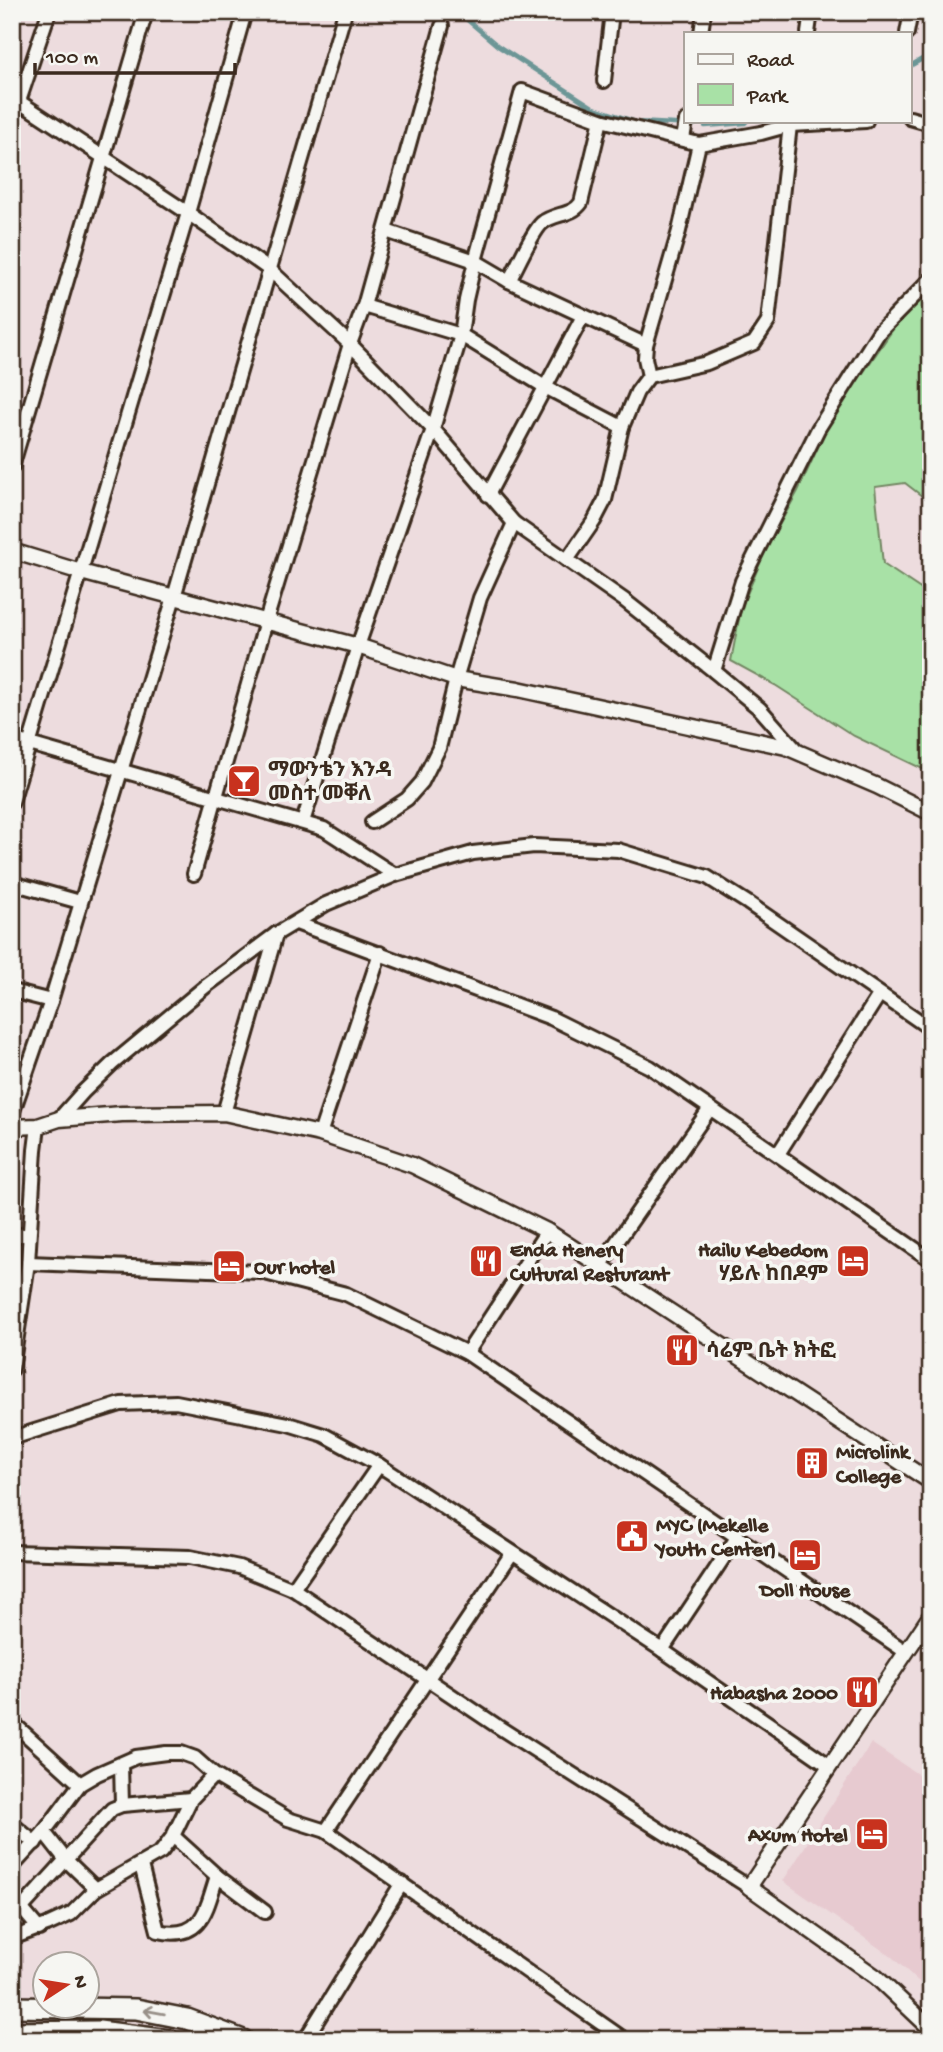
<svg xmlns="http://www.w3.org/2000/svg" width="943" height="2052" font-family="'Gochi Hand','Noto Sans Ethiopic',sans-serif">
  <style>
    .built { fill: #e7cad0 }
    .green { fill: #a8e1a6; stroke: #728662; stroke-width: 2 }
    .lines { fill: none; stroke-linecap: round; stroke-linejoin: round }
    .stream { stroke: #6c9696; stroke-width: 4.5 }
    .minor-casing { stroke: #3b2a1e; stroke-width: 18 }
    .tertiary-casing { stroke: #3b2a1e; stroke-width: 19 }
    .primary-casing { stroke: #3b2a1e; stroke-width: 24 }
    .minor { stroke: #f6f6f2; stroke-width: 12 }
    .tertiary { stroke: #f6f6f2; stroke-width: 14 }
    .primary { stroke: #f6f6f2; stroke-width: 19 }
    .oneway { stroke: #989088 }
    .labels { text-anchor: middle; stroke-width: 7; stroke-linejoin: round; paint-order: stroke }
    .poi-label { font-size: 21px; font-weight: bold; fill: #3b2a1e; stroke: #f6f6f2; text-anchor: start }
  </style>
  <rect width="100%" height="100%" fill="#eddcde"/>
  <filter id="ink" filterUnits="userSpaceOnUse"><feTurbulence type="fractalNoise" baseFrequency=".0143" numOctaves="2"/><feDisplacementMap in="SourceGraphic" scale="14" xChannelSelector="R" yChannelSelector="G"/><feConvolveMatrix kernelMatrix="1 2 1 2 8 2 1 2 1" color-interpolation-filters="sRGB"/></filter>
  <g filter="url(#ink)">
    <path class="built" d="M871 1743 931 1783V1993L892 1957 783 1881Z"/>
    <path class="green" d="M931 291V503L905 483 875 487 883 564 931 596V773L854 736 775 685 731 661 741 608 766 549 798 491 830 421 898 322Z"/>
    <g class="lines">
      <g class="stream">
        <path d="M458 12 498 46 594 108 636 122 694 125"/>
        <path d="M910 66 931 54"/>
        <path d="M705 126 745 123 747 121"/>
      </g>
      <g class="minor-casing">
        <g id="minor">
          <path d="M701 33 704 12"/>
          <path d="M808 33 811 12"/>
          <path d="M907 33 911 12"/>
          <path d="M604 81 612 12"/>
          <path d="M12 97 188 213 270 270 350 344 433 429 514 523 624 600 714 671 760 709 797 751"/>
          <path d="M910 118 931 124"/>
          <path d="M12 122 49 12"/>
          <path d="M683 139 686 121"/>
          <path d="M386 231 475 261 509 281 646 345"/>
          <path d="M509 281C517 267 532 232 542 223 554 213 572 216 581 203L601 120"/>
          <path d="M364 306 461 335 545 387 622 427"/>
          <path d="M649 376 645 358 646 345 679 231 699 144"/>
          <path d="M12 467 146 12"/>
          <path d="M488 495 583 316"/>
          <path d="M567 560 594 521 605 500 622 427 637 392 649 376 707 363 754 343 768 322 790 125"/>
          <path d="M714 671 742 581 818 429 879 332 931 279"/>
          <path d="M12 739 324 829 395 875"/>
          <path d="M12 802 188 213 245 12"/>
          <path d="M303 822 358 646 433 429 461 335 466 300 475 261 522 91 601 120 699 144 761 133 790 125 866 121"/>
          <path d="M372 822 407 799 422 782 439 748 456 679 480 598 514 523"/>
          <path d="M194 874 266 621 350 344 364 306 442 26"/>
          <path d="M12 883 80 902"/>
          <path d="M296 923 551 1018 650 1067 931 1260"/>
          <path d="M12 991 51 1001"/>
          <path d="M224 1113 276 934"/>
          <path d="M12 1114 51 1001 174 597 345 12"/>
          <path d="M59 1119 83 1092 112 1064 206 986 276 934 326 904 395 875 473 853 534 846 618 850 707 877 748 903 931 1029"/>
          <path d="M320 1134 380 953"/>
          <path d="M778 1154 879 995"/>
          <path d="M12 1235H29"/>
          <path d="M28 1263 261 1272 346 1294 467 1353 906 1652"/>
          <path d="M600 1266 709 1110"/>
          <path d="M467 1353 547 1231"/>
          <path d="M12 1369 28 1263 35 1150 38 1126"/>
          <path d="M12 1438 121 1404 176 1402 288 1424 324 1435 379 1465 662 1650 830 1766"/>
          <path d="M12 1552 190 1557 239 1567 293 1589 497 1726 749 1887"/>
          <path d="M293 1589 379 1465"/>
          <path d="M662 1650 738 1536"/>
          <path d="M12 1722 80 1784"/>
          <path d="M121 1764 122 1805"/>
          <path d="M12 1824 35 1843"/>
          <path d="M326 1831 512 1553"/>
          <path d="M44 1832 66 1860 96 1889"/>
          <path d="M173 1836 217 1876 265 1912"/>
          <path d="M141 1865 158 1931C202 1941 206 1910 217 1876"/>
          <path d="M12 1867 44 1832 80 1784 97 1774 136 1757 166 1753H181L195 1758 214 1775 288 1819 326 1831 625 2040"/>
          <path d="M12 1897 39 1929"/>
          <path d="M21 1909 112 1809 122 1805 191 1799"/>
          <path d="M12 1938 47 1925 71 1914 96 1889 161 1852 173 1836 191 1799 214 1775"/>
          <path d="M305 2040 402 1883"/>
        </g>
      </g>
      <g class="tertiary-casing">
        <g id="tertiary">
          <path d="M12 551 81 572 358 646 456 679 518 689 786 747 877 786 931 813"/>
          <path d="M12 1127 38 1126 59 1119 122 1114 224 1113 320 1134 412 1165 547 1231 931 1482"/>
          <path d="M931 1615 749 1887 876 1977 931 2029"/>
        </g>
      </g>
      <g class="primary-casing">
        <g id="primary">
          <path d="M12 2007 136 2009 187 2019 243 2040"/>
          <path d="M12 2032 99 2031 169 2040"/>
        </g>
      </g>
      <use href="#minor" class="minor"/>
      <use href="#tertiary" class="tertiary"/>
      <use href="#primary" class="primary"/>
    </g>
    <defs><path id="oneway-shaft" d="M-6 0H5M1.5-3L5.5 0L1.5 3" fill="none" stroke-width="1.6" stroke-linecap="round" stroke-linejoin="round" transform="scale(1.75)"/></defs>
    <use class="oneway" href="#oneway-shaft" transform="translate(154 2012) rotate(-170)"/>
  </g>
  <defs>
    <g id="bar-square" transform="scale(1.75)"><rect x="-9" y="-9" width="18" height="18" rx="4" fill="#c8321e" stroke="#f6f6f2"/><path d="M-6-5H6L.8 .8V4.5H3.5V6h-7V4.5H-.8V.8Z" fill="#fff"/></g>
    <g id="restaurant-square" transform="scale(1.75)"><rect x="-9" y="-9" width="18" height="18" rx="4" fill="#c8321e" stroke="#f6f6f2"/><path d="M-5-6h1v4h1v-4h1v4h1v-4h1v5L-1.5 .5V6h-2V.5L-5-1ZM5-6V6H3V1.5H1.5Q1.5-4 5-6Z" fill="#fff"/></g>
    <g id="hotel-square" transform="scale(1.75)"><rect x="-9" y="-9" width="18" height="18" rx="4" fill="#c8321e" stroke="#f6f6f2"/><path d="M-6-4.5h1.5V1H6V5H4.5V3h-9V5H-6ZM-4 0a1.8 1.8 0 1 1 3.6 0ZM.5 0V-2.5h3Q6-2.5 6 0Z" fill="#fff"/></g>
    <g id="building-square" transform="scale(1.75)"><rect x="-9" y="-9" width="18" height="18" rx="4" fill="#c8321e" stroke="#f6f6f2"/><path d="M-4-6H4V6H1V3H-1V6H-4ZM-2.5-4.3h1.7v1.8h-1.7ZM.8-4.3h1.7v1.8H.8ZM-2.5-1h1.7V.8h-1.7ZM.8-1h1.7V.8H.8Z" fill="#fff"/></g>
    <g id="civic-square" transform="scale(1.75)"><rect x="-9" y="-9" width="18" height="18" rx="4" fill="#c8321e" stroke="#f6f6f2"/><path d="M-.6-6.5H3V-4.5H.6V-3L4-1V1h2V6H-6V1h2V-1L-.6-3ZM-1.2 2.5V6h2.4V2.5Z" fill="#fff"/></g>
  </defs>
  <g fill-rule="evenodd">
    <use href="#bar-square" x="244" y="781"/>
    <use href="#restaurant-square" x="486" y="1261"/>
    <use href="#hotel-square" x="853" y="1261"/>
    <use href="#hotel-square" x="229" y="1266"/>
    <use href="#restaurant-square" x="682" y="1350"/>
    <use href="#building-square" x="812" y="1463"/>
    <use href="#civic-square" x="632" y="1536"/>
    <use href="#hotel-square" x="805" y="1555"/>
    <use href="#restaurant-square" x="862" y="1692"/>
    <use href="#hotel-square" x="872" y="1834"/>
  </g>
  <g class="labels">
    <g class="poi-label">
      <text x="268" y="776">ማውንቴን እንዳ<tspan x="268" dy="24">መስተ መቐለ</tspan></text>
      <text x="510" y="1256">Enda Henery<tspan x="510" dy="24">Cultural Resturant</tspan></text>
      <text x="828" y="1256" text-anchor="end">Hailu Kebedom<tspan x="828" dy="24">ሃይሉ ከበዶም</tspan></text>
      <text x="254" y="1273">Our hotel</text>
      <text x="706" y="1357">ሳሬም ቤት ክትፎ</text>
      <text x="836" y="1458">Microlink<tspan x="836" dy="24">College</tspan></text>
      <text x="656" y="1531">MYC (Mekelle<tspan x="656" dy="24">Youth Center)</tspan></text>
      <text x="805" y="1596" text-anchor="middle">Doll House</text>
      <text x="838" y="1699" text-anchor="end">Habasha 2000</text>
      <text x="848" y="1841" text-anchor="end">Axum Hotel</text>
    </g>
  </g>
  <rect width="943" height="2052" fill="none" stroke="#f6f6f2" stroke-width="42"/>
  <rect x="21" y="21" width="901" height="2010" fill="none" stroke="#3b2a1e" stroke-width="2.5" filter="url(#ink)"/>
  <rect x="684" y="32" width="228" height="91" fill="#f6f6f2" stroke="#aba49d" stroke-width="2"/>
  <rect x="698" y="54" width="35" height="10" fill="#f6f6f2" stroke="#aba49d" stroke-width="2"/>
  <text x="747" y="66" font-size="21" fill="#3b2a1e">Road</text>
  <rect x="698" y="84" width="35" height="21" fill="#a8e1a6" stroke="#aba49d" stroke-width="2"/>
  <text x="747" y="102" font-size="21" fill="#3b2a1e">Park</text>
  <g transform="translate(66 1985) rotate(78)"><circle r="33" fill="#f6f6f2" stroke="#aba49d" stroke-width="2"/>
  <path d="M0-5L12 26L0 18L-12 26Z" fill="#c8321e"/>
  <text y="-10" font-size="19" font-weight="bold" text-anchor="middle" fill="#3b2a1e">N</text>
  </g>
  <path d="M35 63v10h200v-10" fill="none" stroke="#3b2a1e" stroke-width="3.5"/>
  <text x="46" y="63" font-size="21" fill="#3b2a1e" stroke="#f6f6f2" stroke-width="5" paint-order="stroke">100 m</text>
</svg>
